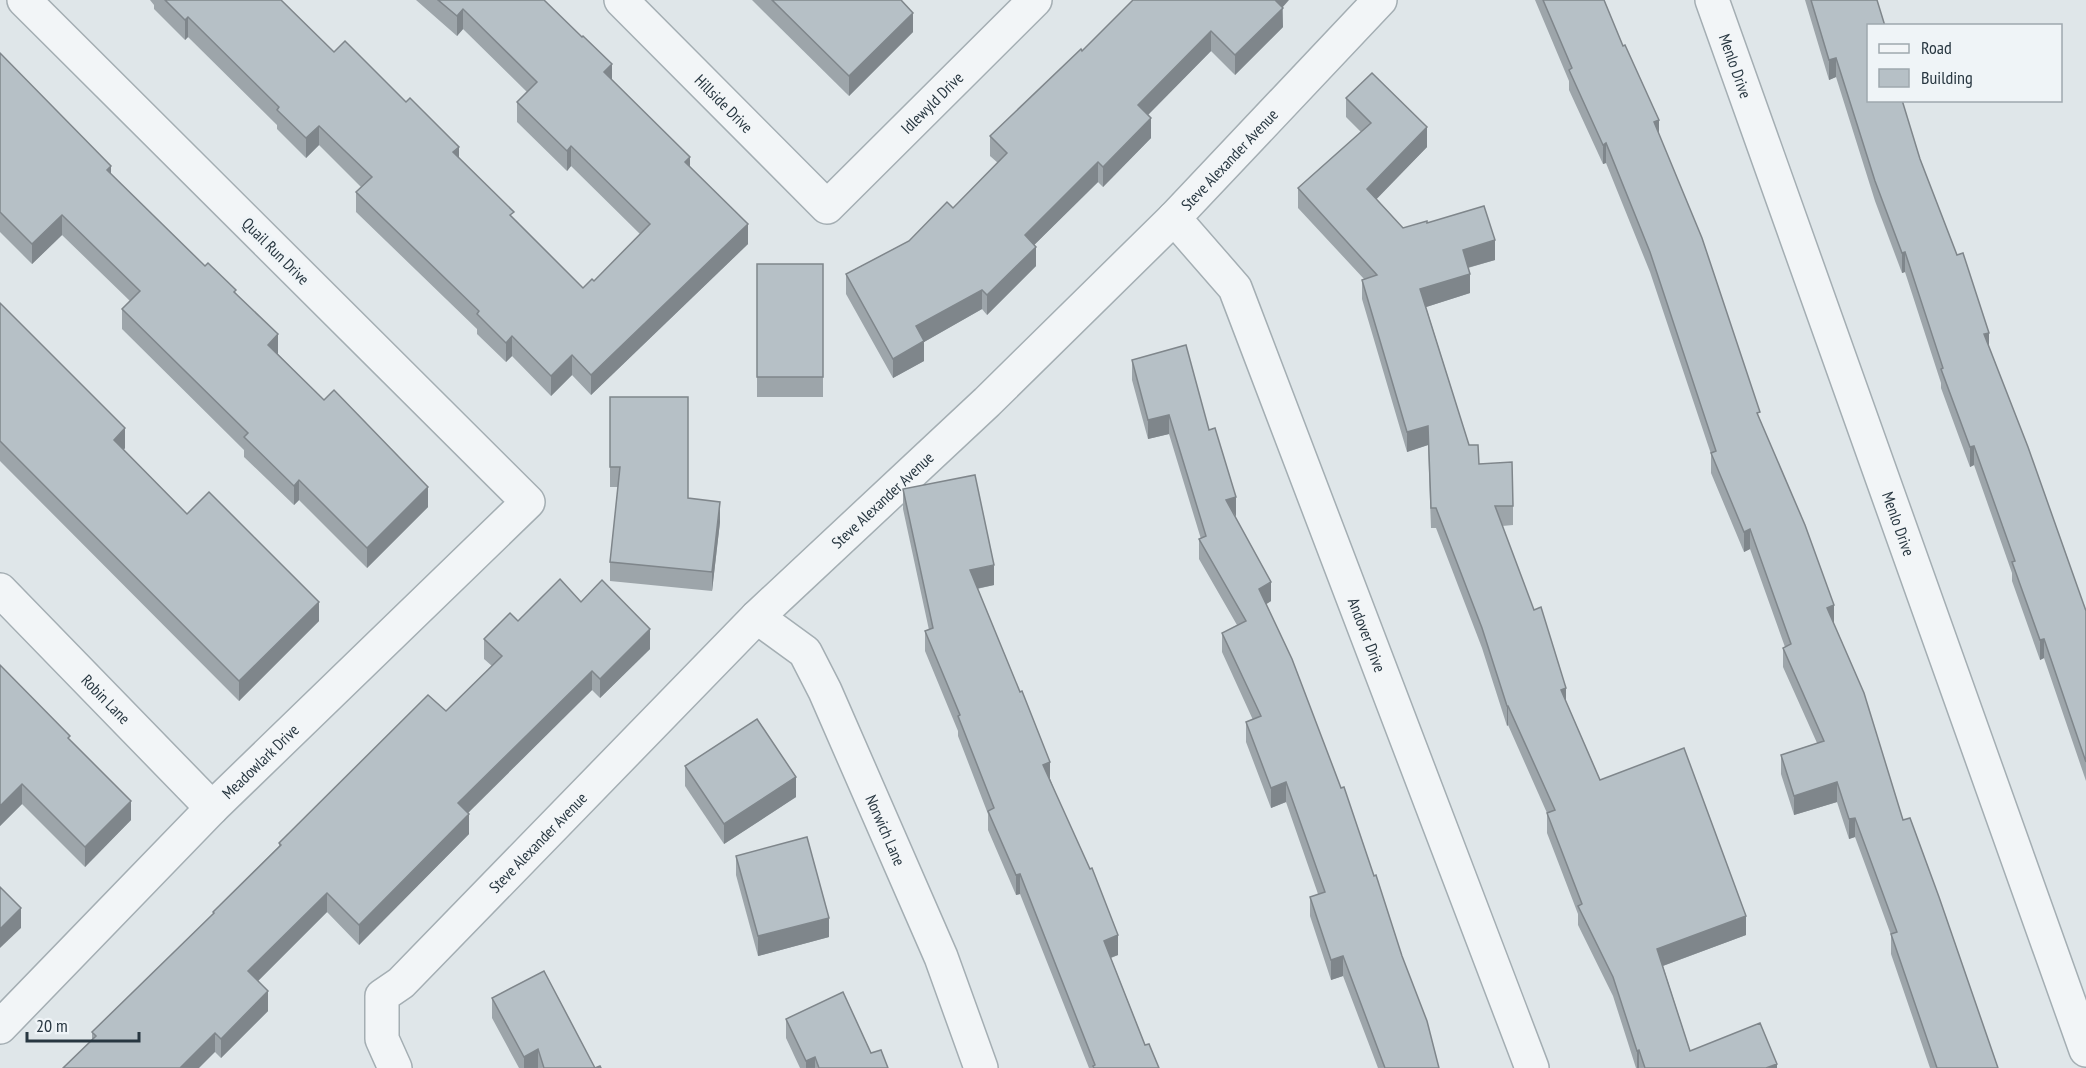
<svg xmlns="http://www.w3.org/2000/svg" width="2086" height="1068" font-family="'PT Sans Narrow',sans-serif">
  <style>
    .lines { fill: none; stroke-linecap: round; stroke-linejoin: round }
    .minor-casing { stroke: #a4aeb3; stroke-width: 36 }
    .minor { stroke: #f2f5f7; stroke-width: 33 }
    .wall { fill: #9da5aa }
    .shaded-wall { fill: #7f868b }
    .building { fill: #b6c0c6; stroke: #7f868b; stroke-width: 1.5 }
    .labels { text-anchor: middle; stroke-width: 6; stroke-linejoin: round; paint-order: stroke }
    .street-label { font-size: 16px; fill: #283741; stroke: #eff4f7 }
  </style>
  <rect width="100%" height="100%" fill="#dfe6e9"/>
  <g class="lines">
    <g class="minor-casing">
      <g id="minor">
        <path id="s1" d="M621 0 827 207 1035 0"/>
        <path id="s2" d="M1712 0 2086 1050"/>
        <path id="s3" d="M1174 218 1235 288 1532 1068"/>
        <path id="s4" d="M0 590 212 808"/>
        <path id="s5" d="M757 617 805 652 825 691 941 957 981 1068"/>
        <path id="s6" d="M0 1027 212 808 528 502 24 0"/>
        <path id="s7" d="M395 1068 382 1039V996L401 983 757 617 987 402 1174 218 1380 0"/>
      </g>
    </g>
    <use href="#minor" class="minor"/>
  </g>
  <g class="wall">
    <path d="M150 0H281L334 52 459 158 514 219 583 288 594 281 640 234 571 166 567 171 517 122V102L527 92 463 29 457 36 416 0H544L612 80 690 168 748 244 591 395 572 375 551 396 512 356 506 362 477 334V329L356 212V192L361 187 319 145 306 158 277 129V125L188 37 185 40 154 9V5Z"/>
    <path d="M752 0H901L913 32 849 96Z"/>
    <path d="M1535 0H1604L1659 134 1760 420 1834 624 1903 820 1998 1068H1930L1891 954V935L1855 837 1849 839 1837 802 1794 815 1781 774V755L1817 743 1783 667V648L1785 647 1750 549 1744 552 1711 473V454L1650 272 1606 163 1603 164 1569 90V81Z"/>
    <path d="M1805 0H1877L1869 26 1920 159 2086 611V781L2044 658 2040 660 2012 581V573L1974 465 1970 467 1941 388V383L1905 272 1902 273 1875 201 1836 77 1829 80Z"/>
    <path d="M1283 8V27L1235 75 1211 51 1148 115 1151 138 1103 187 1098 182 1034 245 1036 266 987 315 982 309 924 342V361L893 378 846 294V274L909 241 953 208 998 163 990 156V136L1082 51Z"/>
    <path d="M0 53 111 174 205 266 236 293 278 354 428 507 367 568 299 500 294 505 244 457V450L122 329V309L130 301 62 235 32 264 0 232Z"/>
    <path d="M1346 98 1427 147 1376 199 1403 228 1427 223 1495 260 1468 268 1470 293 1426 307 1469 445 1479 464 1513 506V525L1502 526 1566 702 1600 780 1746 935 1663 966 1690 1051 1777 1068H1636L1613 996 1578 925V914L1547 833V813L1508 725 1507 726 1482 648 1436 528H1431L1428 445 1407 452 1362 299V280L1364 279 1298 208V188L1361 132 1346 117Z"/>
    <rect x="757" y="264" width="66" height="133"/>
    <path d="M0 303 125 448 124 450 187 514 319 621 239 701 0 461Z"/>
    <path d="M1132 360 1209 430 1235 517 1271 601 1266 604 1402 956 1439 1068H1378L1343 976 1331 980 1310 916V897L1318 894 1286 802 1271 808 1246 742V722L1253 720 1222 652V633L1237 625 1199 559V539H1201L1169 434 1148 439 1132 380Z"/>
    <path d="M610 397 688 498 720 522 712 591 610 581V562L618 487H610Z"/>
    <path d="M903 489 994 585 977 589 1118 955 1111 958 1145 1045 1159 1068H1089L1020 894 1016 895 988 830V814L958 736V731L925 651V631L929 630 903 509Z"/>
    <path d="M581 602 650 649 600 698 592 690 467 813 469 834 359 945 327 912 258 981 268 1011 221 1058 215 1052 92 1040V1032L213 914V912L279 846V843L446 711 492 666 484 659V639L518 621Z"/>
    <path d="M0 665 70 740 131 820 85 867 22 804 0 826Z"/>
    <path d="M685 766 796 797 724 844 685 786Z"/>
    <path d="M736 856 829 937 758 956 736 875Z"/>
    <path d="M492 998 595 1068H601H519L492 1018Z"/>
    <path d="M786 1019 871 1053 888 1068H800L786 1038Z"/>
  </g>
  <g class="shaded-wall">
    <path d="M1274 0H1289L1282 8 1283 27 1235 75V55Z"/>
    <path d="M463 9V29L457 36V16Z"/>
    <path d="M913 13V32L849 96V76Z"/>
    <path d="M188 17V37L185 40V20Z"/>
    <path d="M1211 31V51L1138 125V105Z"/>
    <path d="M1836 58V77L1829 80V60Z"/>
    <path d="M612 64V83L604 72Z"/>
    <path d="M1151 118V138L1103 187V167Z"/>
    <path d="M1659 120V139L1654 122Z"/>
    <path d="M319 126V145L306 158V138Z"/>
    <path d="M1427 127V147L1367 209V189Z"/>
    <path d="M1606 143V163L1603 164V145Z"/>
    <path d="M571 146V166L567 171V151Z"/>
    <path d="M459 147V167L453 152Z"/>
    <path d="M690 157V177L685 162Z"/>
    <path d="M1098 162V182L1025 254V235Z"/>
    <path d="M111 166V185L107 170Z"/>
    <path d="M62 215V235L32 264V244Z"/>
    <path d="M748 224V244L591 395V375Z"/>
    <path d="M1495 240V260L1463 269V250Z"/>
    <path d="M1036 247V266L987 315V295Z"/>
    <path d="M1905 252V272L1902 273V253Z"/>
    <path d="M1470 274V293L1420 309V289Z"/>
    <path d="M982 290V309L924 342V361L893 378V359L916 326Z"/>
    <path d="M1989 333V352L1984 334Z"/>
    <path d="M278 334V354L268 365V345Z"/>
    <path d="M512 336V356L506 362V343Z"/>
    <path d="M572 355V375L551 396V376Z"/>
    <path d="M1169 415V434L1148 439V420Z"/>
    <path d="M1428 426V445L1407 452V432Z"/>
    <path d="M125 428V448L114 460V440Z"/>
    <path d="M1974 446V465L1970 467V447Z"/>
    <path d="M299 480V500L294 505V486Z"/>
    <path d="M428 487V507L367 568V548Z"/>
    <path d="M1236 497V517L1226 500Z"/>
    <path d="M720 502V522L712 591V572Z"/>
    <path d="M1750 529V549L1744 552V532Z"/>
    <path d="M994 565V585L970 590V570Z"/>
    <path d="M1271 582V601L1259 609V589Z"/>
    <path d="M319 602V621L239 701V681Z"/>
    <path d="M1834 605V625L1827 608Z"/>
    <path d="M650 629V649L600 698V679Z"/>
    <path d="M2044 639V658L2040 660V640Z"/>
    <path d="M592 671V690L458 823V803Z"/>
    <path d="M1566 688V708L1561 690Z"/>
    <path d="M1507 706H1508V725L1507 726Z"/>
    <path d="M1050 762V782L1043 765Z"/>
    <path d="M796 777V797L724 844V824Z"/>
    <path d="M1286 782V802L1271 808V788Z"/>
    <path d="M1837 782V802L1794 815V796Z"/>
    <path d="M22 784V804L0 826V806Z"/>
    <path d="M131 801V820L85 867V847Z"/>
    <path d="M469 814V834L359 945V925Z"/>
    <path d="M1855 818V837L1849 839V819Z"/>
    <path d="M1020 874V894L1016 895V875Z"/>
    <path d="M327 893V912L248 991V971Z"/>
    <path d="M21 908V928L0 948V929Z"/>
    <path d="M1746 916V935L1657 968V949Z"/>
    <path d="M829 918V937L758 956V936Z"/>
    <path d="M1118 935V955L1104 960V941Z"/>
    <path d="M1343 956V976L1331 980V960Z"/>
    <path d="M268 991V1011L221 1058V1039Z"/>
    <path d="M215 1033V1052L199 1068H180Z"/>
    <path d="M538 1049V1068H524V1057Z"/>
    <path d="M1639 1050V1068H1637V1051Z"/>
    <path d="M815 1057V1068H806V1061Z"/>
    <path d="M1777 1064V1068H1766Z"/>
  </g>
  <g class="building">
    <path d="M165 0H281L334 52 345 41 406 102 410 98 459 147 453 152 514 212 510 215 583 288 592 279 594 281 650 224 571 146 567 151 517 102 537 82 463 9 457 16 438 0H544L582 37 583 36 612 64 604 72 690 157 685 162 748 224 591 375 572 355 551 376 512 336 506 343 477 314 479 311 356 192 372 177 319 126 306 138 277 110 279 107 188 17 185 20Z"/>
    <path d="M772 0H901L913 13 849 76Z"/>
    <path d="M1133 0H1275L1283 8 1235 55 1211 31 1138 105 1151 118 1103 167 1098 162 1025 235 1036 247 987 295 982 290 916 326 924 341 893 359 846 274 909 241 947 202 953 208 1007 153 990 136 1081 49 1082 51Z"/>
    <path d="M1543 0H1604L1623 46 1625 45 1659 120 1654 122 1702 238 1760 412 1757 413 1805 525 1834 605 1827 608 1864 693 1903 820 1910 818 1939 897 1998 1068H1937L1891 934 1897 932 1855 818 1849 819 1837 782 1794 796 1781 755 1824 741 1783 648 1791 644 1750 529 1744 532 1711 453 1716 451 1650 252 1606 143 1603 145 1569 70 1572 68Z"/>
    <path d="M1811 0H1877L1885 26H1869V100H1902L1920 159 1957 255 1963 253 1989 333 1984 334 2028 447 2086 611V762L2044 639 2040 640 2012 562 2015 561 1974 446 1970 447 1941 369 1943 368 1905 252 1902 253 1875 181 1836 58 1829 60Z"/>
    <path d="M0 53 111 166 107 170 205 266 208 263 236 290 234 292 278 334 268 345 324 400 334 390 428 487 367 548 299 480 294 486 244 437 248 433 122 309 140 291 62 215 32 244 0 212Z"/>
    <path d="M1372 73 1427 127 1367 189 1403 228 1427 221V223L1484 206 1495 240 1463 250 1470 274 1420 289 1469 445H1478L1479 464 1512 462 1513 506H1495L1534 610 1541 607 1566 688 1561 690 1600 780 1684 748 1746 916 1657 949 1690 1051 1760 1023 1777 1064 1766 1068H1645L1639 1050 1637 1051 1613 977 1578 906 1582 904 1547 813 1555 810 1508 706H1507L1482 628 1436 508H1431L1428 426 1407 432 1362 280 1377 275 1298 188 1371 123 1346 98Z"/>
    <rect x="757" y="264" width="66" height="113"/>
    <path d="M0 303 125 428 114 440 187 514 209 492 319 602 239 681 0 441Z"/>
    <path d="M1186 345 1209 430 1215 428 1236 497 1226 500 1271 582 1259 589 1292 659 1341 788 1344 787 1374 876 1376 875 1402 956 1427 1021 1439 1068H1385L1343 956 1331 960 1310 897 1325 892 1286 782 1271 788 1246 722 1261 716 1222 633 1246 621 1199 539 1206 536 1169 415 1148 420 1132 360Z"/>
    <path d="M610 397H688V498L720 502 712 572 610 562 620 467H610Z"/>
    <path d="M975 475 994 565 970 570 1020 692 1022 691 1050 762 1043 765 1090 869 1092 868 1118 935 1104 941 1145 1045 1149 1044 1159 1068H1094L1093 1066 1095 1065 1020 874 1016 875 988 811 994 808 958 716 960 715 925 631 933 628 903 489Z"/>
    <path d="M560 579 581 602 602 580 650 629 600 679 592 671 458 803 469 814 359 925 327 893 248 971 268 991 221 1039 215 1033 180 1068H63L96 1036 92 1032 214 913 213 912 281 845 279 843 428 695 446 711 502 656 484 639 510 613 518 621Z"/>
    <path d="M0 665 70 736 68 738 131 801 85 847 22 784 0 806Z"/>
    <path d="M757 719 796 777 724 824 685 766Z"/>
    <path d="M807 837 829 918 758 936 736 856Z"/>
    <path d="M0 887 21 908 0 929Z"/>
    <path d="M544 971 595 1068 600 1066 601 1068H544L538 1049 524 1057 492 998Z"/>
    <path d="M843 992 871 1053 881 1050 888 1068H819L815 1057 806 1061 786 1019Z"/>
  </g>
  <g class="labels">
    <g class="street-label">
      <text dy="6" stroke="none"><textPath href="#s2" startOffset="70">Menlo Drive</textPath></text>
      <text dy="6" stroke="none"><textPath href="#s1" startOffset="146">Hillside Drive</textPath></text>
      <text dy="6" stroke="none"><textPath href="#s1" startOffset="440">Idlewyld Drive</textPath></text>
      <text dy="6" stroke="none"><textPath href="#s7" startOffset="1266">Steve Alexander Avenue</textPath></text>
      <text transform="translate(276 251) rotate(45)" y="6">Quail Run Drive</text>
      <text dy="6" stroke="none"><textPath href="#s7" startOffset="780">Steve Alexander Avenue</textPath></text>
      <text dy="6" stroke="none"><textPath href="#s2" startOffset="556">Menlo Drive</textPath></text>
      <text dy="6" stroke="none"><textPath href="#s3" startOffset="464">Andover Drive</textPath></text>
      <text dy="6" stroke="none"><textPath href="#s4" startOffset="152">Robin Lane</textPath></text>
      <text dy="6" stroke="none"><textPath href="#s6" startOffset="372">Meadowlark Drive</textPath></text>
      <text dy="6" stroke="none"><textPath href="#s5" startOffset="255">Norwich Lane</textPath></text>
      <text dy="6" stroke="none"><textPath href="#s7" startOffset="294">Steve Alexander Avenue</textPath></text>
    </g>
  </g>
  <rect x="1867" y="24" width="195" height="78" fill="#eff4f7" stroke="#9fa8ae" stroke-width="1.5"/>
  <rect x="1879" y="44" width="30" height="9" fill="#f2f5f7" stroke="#9fa8ae" stroke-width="1.5"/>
  <text x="1921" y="54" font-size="18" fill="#283741">Road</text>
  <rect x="1879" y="69" width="30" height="18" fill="#b6c0c6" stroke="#9fa8ae" stroke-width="1.5"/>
  <text x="1921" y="84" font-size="18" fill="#283741">Building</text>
  <path d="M27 1032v9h112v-9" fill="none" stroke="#283741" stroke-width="3"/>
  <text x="36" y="1032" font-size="18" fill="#283741" stroke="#eff4f7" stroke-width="4.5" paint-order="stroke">20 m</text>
</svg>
